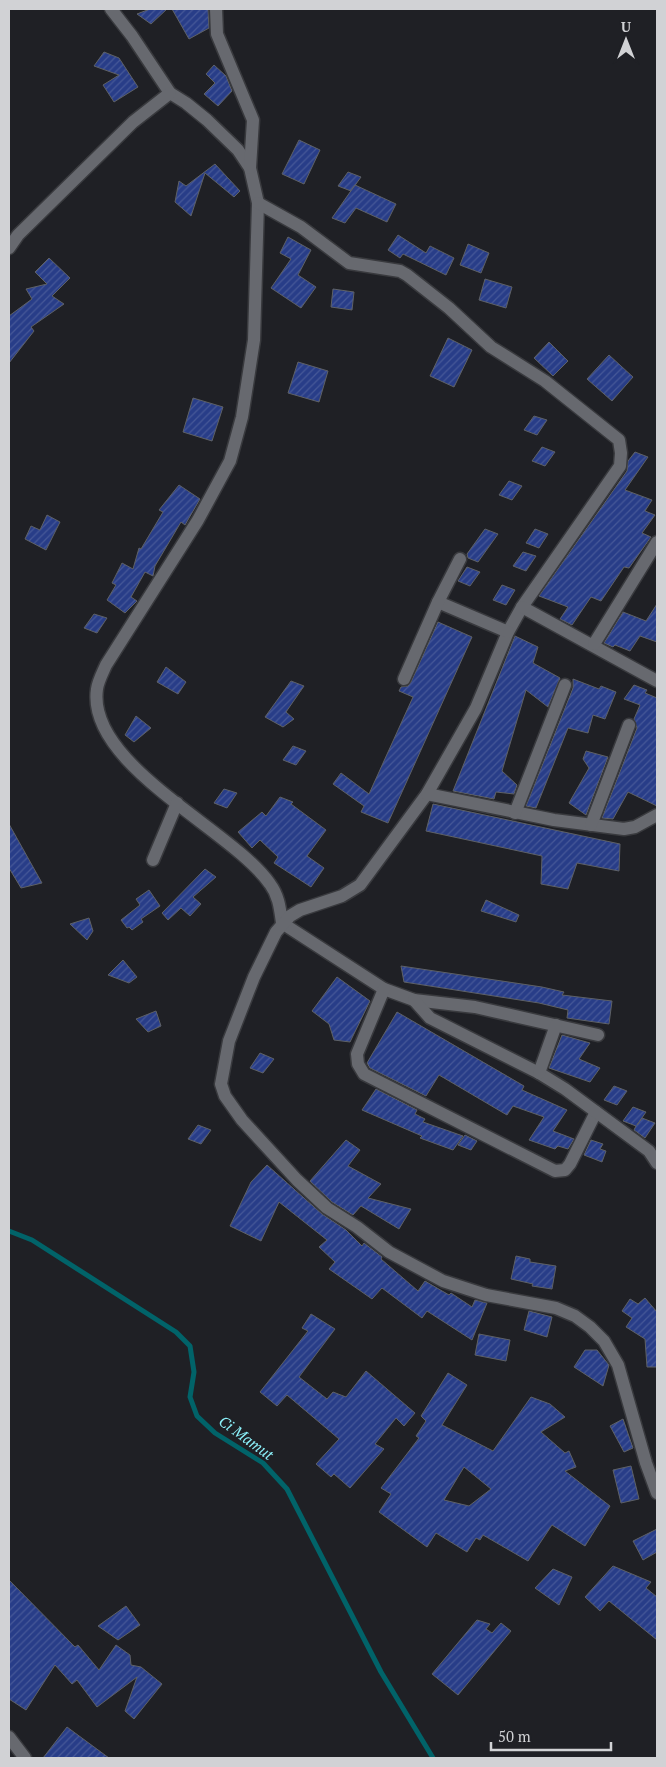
<svg xmlns="http://www.w3.org/2000/svg" width="666" height="1767" font-family="'PT Serif',serif">
  <style>
    .lines { fill: none; stroke-linecap: round; stroke-linejoin: round }
    .stream { stroke: #016369; stroke-width: 5 }
    .building { fill: url(#building-hatch); stroke: #5e6166; fill-rule: evenodd }
    .street-casing { stroke: #393a3e; stroke-width: 15 }
    .street { stroke: #67696f; stroke-width: 12 }
    .labels { text-anchor: middle; stroke-width: 4; stroke-linejoin: round; paint-order: stroke }
    .water-label { font-size: 15px; font-style: italic; fill: #8bf0f9; stroke: #1f2025 }
  </style>
  <defs>
    <pattern id="building-hatch" width="6" height="6" patternUnits="userSpaceOnUse" patternTransform="scale(1.25)"><rect width="6" height="6" fill="#283d88"/><path d="M-1 1l2-2M0 6l6-6M5 7l2-2" fill="none" stroke="#465898"/></pattern>
  </defs>
  <rect width="100%" height="100%" fill="#1f2025"/>
  <g class="lines">
    <path class="stream" d="M9 1231 32 1240 176 1332 190 1346 194 1372 190 1397 197 1416 215 1433 263 1463 287 1489 381 1672 433 1758"/>
  </g>
  <g class="building">
    <path d="M150 9H167L151 24 137 14Z"/>
    <path d="M172 9H208L209 28 189 39Z"/>
    <path d="M104 52 119 58 138 87 114 102 103 85 119 75 94 66Z"/>
    <path d="M214 65 226 76 232 91 218 106 204 94 215 83 206 74Z"/>
    <path d="M299 140 320 150 304 184 282 174Z"/>
    <path d="M215 164 240 191 234 197 205 173 191 216 175 202 179 181 186 186Z"/>
    <path d="M348 172 361 177 351 191 338 186Z"/>
    <path d="M355 185 396 204 387 222 356 208 345 223 332 218Z"/>
    <path d="M398 235 426 253 430 246 454 258 446 275 403 254 400 258 388 250Z"/>
    <path d="M288 237 311 250 298 275 316 287 301 308 271 288 291 259 280 253Z"/>
    <path d="M468 244 489 253 481 273 460 265Z"/>
    <path d="M49 258 70 278 52 296 64 304 31 327 34 331 9 363V316L32 299 26 289 47 284 35 272Z"/>
    <path d="M485 279 512 287 506 308 479 300Z"/>
    <path d="M333 289 354 292 352 310 331 307Z"/>
    <path d="M448 338 472 350 454 387 430 376Z"/>
    <path d="M549 342 568 361 553 376 534 358Z"/>
    <path d="M609 355 633 377 612 401 587 379Z"/>
    <path d="M298 362 328 371 319 402 288 393Z"/>
    <path d="M193 398 223 407 212 441 183 432Z"/>
    <path d="M534 416 547 420 537 435 524 430Z"/>
    <path d="M542 447 555 452 545 466 532 461Z"/>
    <path d="M635 452 648 457 625 490 652 500 645 511 655 515 642 533 651 537 629 568 624 567 601 601 591 597 572 625 560 619 568 607 539 596 627 471 628 461Z"/>
    <path d="M509 481 522 486 512 500 499 495Z"/>
    <path d="M179 485 200 499 185 525 181 522 155 566 153 576 145 572 131 597 137 601 125 613 107 600 116 585 112 583 122 563 133 569 139 548 141 549 163 512 159 510Z"/>
    <path d="M47 515 60 522 46 550 25 539 31 526 40 530Z"/>
    <path d="M485 529 498 534 478 562 468 558 467 554Z"/>
    <path d="M535 529 548 534 539 548 526 543Z"/>
    <path d="M523 552 536 556 526 571 513 566Z"/>
    <path d="M467 567 480 572 470 586 458 581Z"/>
    <path d="M502 585 515 590 506 605 493 600Z"/>
    <path d="M657 604V642L640 636 630 651 615 645 613 647 604 643 623 612 646 621Z"/>
    <path d="M94 614 107 618 97 633 84 628Z"/>
    <path d="M438 622 472 637 388 823 361 812 364 806 333 784 341 773 369 794 413 697 399 691 401 687 408 686 411 682Z"/>
    <path d="M515 636 538 647 533 663 560 678 548 707 526 690 502 771 517 785 514 794 496 792 494 799 453 791Z"/>
    <path d="M166 667 186 682 178 694 157 682Z"/>
    <path d="M573 679 599 689 601 686 616 692 605 719 593 715 588 733 568 728 536 808 526 806 573 688Z"/>
    <path d="M291 681 304 686 286 712 294 719 283 727 265 717Z"/>
    <path d="M634 685 647 690 645 693 657 698V806L628 792 613 819 602 818 637 728 634 719 640 705 624 699Z"/>
    <path d="M136 716 151 728 134 742 125 735Z"/>
    <path d="M293 746 306 751 296 765 283 760Z"/>
    <path d="M586 751 608 757 586 815 569 803 589 768 583 759Z"/>
    <path d="M224 789 237 793 227 808 214 803Z"/>
    <path d="M280 797 293 802 291 804 326 830 307 856 324 868 311 887 274 863 278 857 260 840 252 848 238 832 262 812 266 816Z"/>
    <path d="M433 804 620 844 619 871 577 863 568 889 541 884 542 856 426 831Z"/>
    <path d="M9 824 42 883 21 888 9 868Z"/>
    <path d="M205 869 216 877 193 897 201 904 190 916 181 908 168 920 162 913Z"/>
    <path d="M149 890 160 906 141 919 143 922 132 930 129 927 127 928 121 920 140 905 136 899Z"/>
    <path d="M486 900 519 915 516 922 481 911Z"/>
    <path d="M89 918 93 931 87 940 70 924Z"/>
    <path d="M123 960 137 977 129 983 108 975Z"/>
    <path d="M401 966 542 987 564 992 562 995 612 1001 609 1024 567 1018 568 1010 539 1003 404 982Z"/>
    <path d="M337 977 370 1001 350 1042 334 1040 329 1024 312 1011Z"/>
    <path d="M156 1011 161 1026 148 1032 136 1019Z"/>
    <path d="M397 1012 524 1086 522 1090 567 1110 553 1131 574 1139 568 1149 558 1146 555 1149 529 1140 544 1117 513 1106 507 1115 439 1075 426 1096 370 1068 367 1063Z"/>
    <path d="M562 1035 590 1043 579 1059 600 1068 590 1082 549 1068Z"/>
    <path d="M260 1053 274 1059 263 1073 250 1068Z"/>
    <path d="M614 1086 627 1091 617 1105 604 1100Z"/>
    <path d="M376 1089 417 1110 415 1114 425 1119 423 1122 463 1136 453 1150 420 1138 422 1136 362 1110Z"/>
    <path d="M633 1107 646 1112 637 1125 642 1118 655 1123 645 1138 634 1130 636 1126 623 1121Z"/>
    <path d="M198 1125 211 1130 201 1144 188 1139Z"/>
    <path d="M465 1135 477 1141 471 1150 458 1145Z"/>
    <path d="M346 1140 360 1150 348 1166 381 1184 368 1198 411 1209 399 1229 361 1206 353 1215 332 1202 310 1181Z"/>
    <path d="M591 1140 603 1144 600 1149 606 1151 602 1162 584 1155Z"/>
    <path d="M267 1165 322 1214 346 1230 362 1246 364 1243 382 1257 381 1259 418 1291 425 1281 449 1295 451 1293 472 1307 475 1300 487 1303 472 1340 427 1311 422 1318 382 1288 372 1299 329 1269 335 1262 319 1247 327 1240 279 1202 261 1241 230 1226 251 1182Z"/>
    <path d="M516 1256 530 1259V1262L556 1266 552 1289 532 1286 533 1284 511 1279Z"/>
    <path d="M645 1298 657 1312V1367H647L645 1339 626 1327 632 1318 622 1311 630 1299 638 1304Z"/>
    <path d="M529 1311 552 1317 547 1337 524 1330Z"/>
    <path d="M311 1314 335 1329 299 1377 327 1399 333 1392 346 1397 366 1371 415 1413 404 1426 396 1418 375 1444 384 1449 350 1488 334 1474 331 1477 316 1464 339 1439 287 1395 277 1406 260 1392 308 1331 302 1328Z"/>
    <path d="M479 1334 510 1340 506 1361 475 1355Z"/>
    <path d="M585 1350H597L609 1365 603 1386 574 1367Z"/>
    <path d="M448 1373 467 1385 442 1425 493 1451 531 1397 550 1404 565 1417 541 1432 565 1453 569 1451 576 1467 565 1471 610 1506 585 1546 552 1525 528 1561 483 1535 480 1540 476 1538 467 1552 436 1533 427 1547 379 1512 391 1494 381 1488 419 1438 416 1436 426 1421 421 1416ZM464 1467 491 1489 469 1506 444 1500Z"/>
    <path d="M623 1419 633 1448 624 1452 610 1426Z"/>
    <path d="M631 1466 639 1499 621 1503 613 1470Z"/>
    <path d="M657 1529V1552L643 1560 633 1541Z"/>
    <path d="M613 1566 651 1582 646 1588 657 1597V1640L609 1601 600 1611 585 1597Z"/>
    <path d="M553 1569 572 1577 559 1605 535 1588Z"/>
    <path d="M9 1580 75 1647 78 1645 99 1670 116 1645 130 1655 131 1665 141 1667 162 1684 134 1719 125 1711 137 1677 97 1707 77 1680 72 1684 55 1665 26 1710 9 1699Z"/>
    <path d="M126 1606 140 1625 118 1640 98 1626Z"/>
    <path d="M477 1620 490 1624 486 1629 492 1633 501 1623 511 1631 458 1695 432 1674Z"/>
    <path d="M67 1727 109 1758H43Z"/>
  </g>
  <g class="lines">
    <g class="street-casing">
      <g id="street">
        <path d="M111 9 132 36 170 93 186 103 207 120 238 150 250 168 258 203 254 340 242 417 230 461 198 520 106 665C103 672 98 681 97 689 86 765 232 829 270 884 279 896 280 909 282 923L384 989 414 1000 475 1007 598 1035"/>
        <path d="M216 9 217 34 253 120 250 168"/>
        <path d="M258 203 301 227 349 263 400 271 407 275 449 308 491 347 545 381 619 440 621 453 620 466 522 607 508 632 476 708 427 794 360 885 342 896 300 910 290 916 276 932 254 977 229 1041 221 1084 225 1096 242 1120 297 1180 327 1208 357 1227 389 1252 443 1281 486 1295 556 1308 575 1316 590 1327 604 1341 618 1365 646 1463 657 1493"/>
        <path d="M9 248 18 235 133 122 170 93"/>
        <path d="M438 602 508 632"/>
        <path d="M522 607 657 681"/>
        <path d="M594 644 657 542"/>
        <path d="M404 679 438 602 460 559"/>
        <path d="M427 794 554 820 624 829 635 827 657 815"/>
        <path d="M515 813 565 685"/>
        <path d="M591 825 629 725"/>
        <path d="M153 860 177 803"/>
        <path d="M384 989 357 1054 358 1064 364 1074 555 1171 565 1170 570 1164 596 1112"/>
        <path d="M414 1000 430 1018 539 1073 565 1089 649 1151 657 1163"/>
        <path d="M539 1073 556 1025"/>
        <path d="M9 1737 25 1758"/>
      </g>
    </g>
    <use href="#street" class="street"/>
  </g>
  <g class="labels">
    <g class="water-label">
      <text transform="translate(246 1438) rotate(36)" y="5">Ci Mamut</text>
    </g>
  </g>
  <rect width="666" height="1767" fill="none" stroke="#d1d2d5" stroke-width="20"/>
  <g transform="translate(626 40)" stroke="#1f2025" stroke-width="4" paint-order="stroke">
  <path d="M0-4L9 19L0 12L-9 19Z" fill="#d1d2d5"/>
  <text y="-8" font-size="14" font-weight="bold" text-anchor="middle" fill="#d1d2d5">U</text>
  </g>
  <path d="M491 1742v8h120v-8" fill="none" stroke="#d1d2d5" stroke-width="2.5"/>
  <text x="498" y="1742" font-size="15" fill="#d1d2d5" stroke="#1f2025" stroke-width="4" paint-order="stroke">50 m</text>
</svg>
